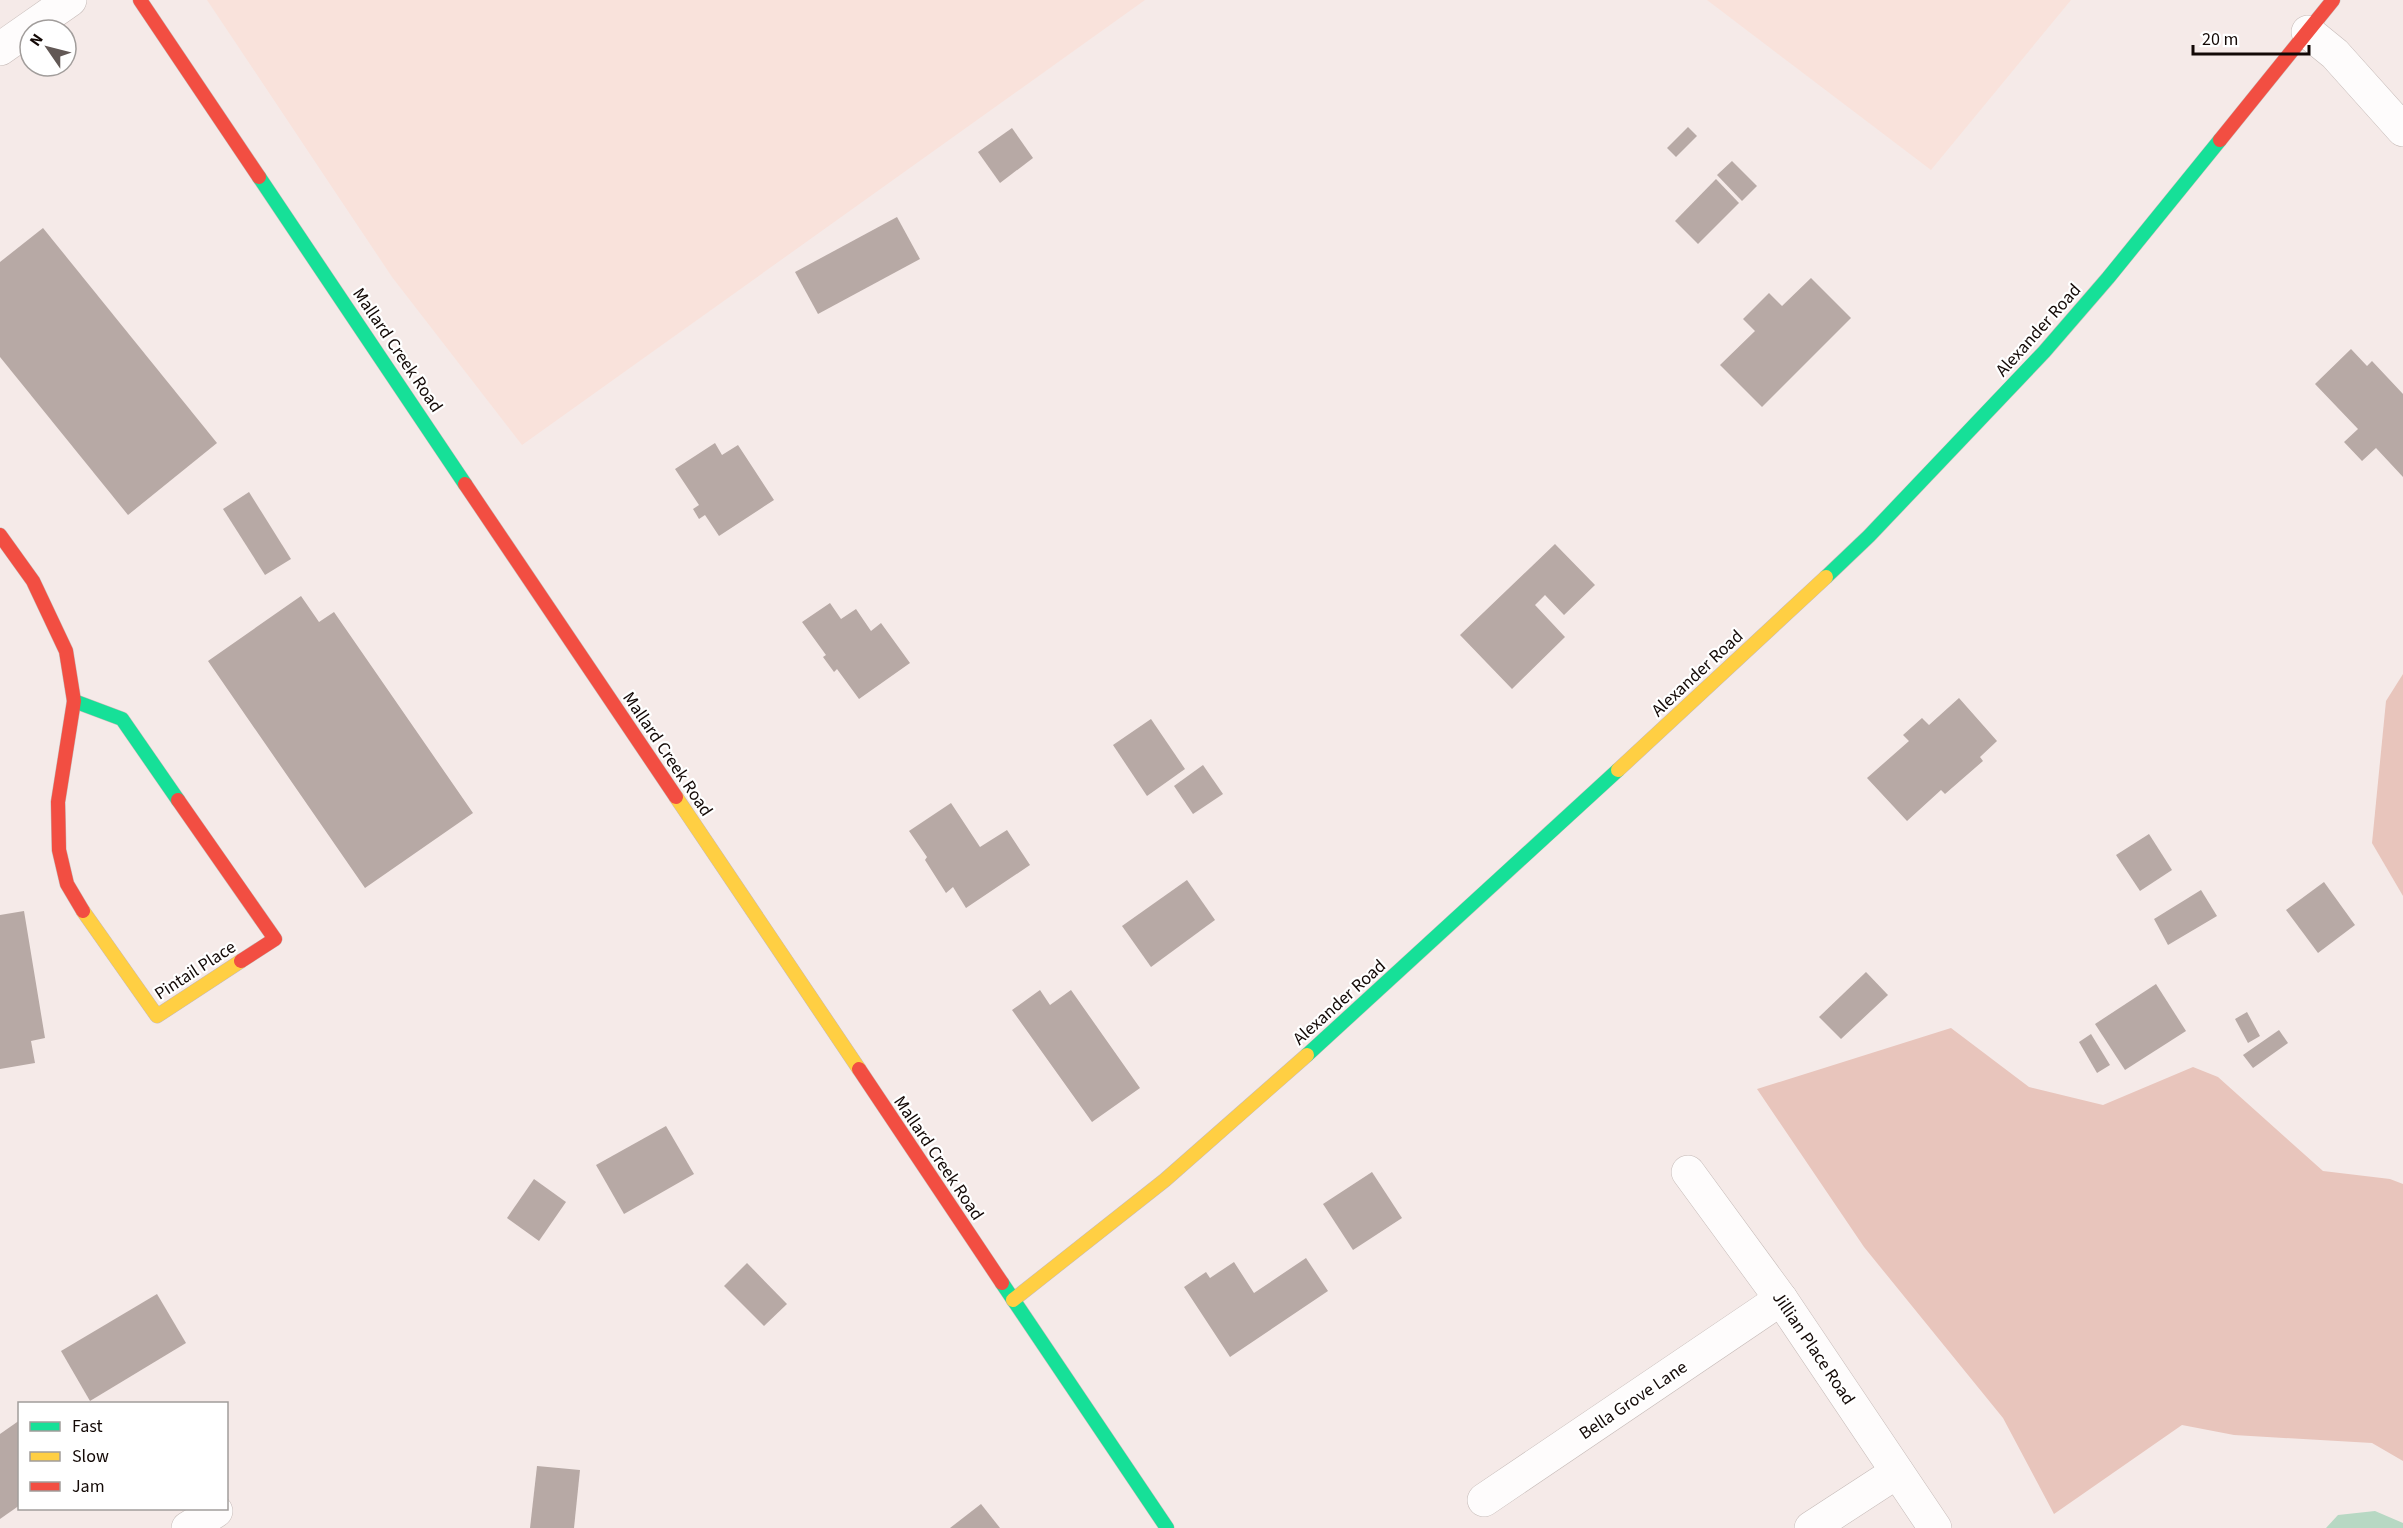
<svg xmlns="http://www.w3.org/2000/svg" width="2403" height="1528" font-family="'Source Sans 3',sans-serif">
  <style>
    .built { fill: #f9e2db }
    .forest { fill: #e8c5bc }
    .water { fill: #b7d8c3 }
    .building { fill: #b7a9a5 }
    .lines { fill: none; stroke-linecap: round; stroke-linejoin: round }
    .street-casing { stroke: #c6bbb8; stroke-width: 34 }
    .fast-casing { stroke: #c6bbb8; stroke-width: 15 }
    .slow-casing { stroke: #c6bbb8; stroke-width: 15 }
    .jam-casing { stroke: #c6bbb8; stroke-width: 15 }
    .street { stroke: #fefcfc; stroke-width: 33 }
    .fast { stroke: #16e098; stroke-width: 14 }
    .slow { stroke: #ffcf43; stroke-width: 14 }
    .jam { stroke: #f24e42; stroke-width: 14 }
    .labels { text-anchor: middle; stroke-width: 4.5; stroke-linejoin: round; paint-order: stroke }
    .street-label { font-size: 18px; fill: #130906; stroke: #fff }
  </style>
  <rect width="100%" height="100%" fill="#f5eae8"/>
  <g class="built">
    <path d="M207 0H1145L522 445 392 277Z"/>
    <path d="M1707 0H2071L1931 170Z"/>
  </g>
  <g class="forest">
    <path d="M2403 674V896L2372 843 2386 701Z"/>
    <path d="M1951 1028 2029 1087 2103 1105 2193 1067 2218 1077 2323 1171 2390 1179 2403 1184V1461L2372 1443 2234 1435 2182 1425 2054 1514 2003 1418 1864 1247 1757 1089Z"/>
  </g>
  <path class="water" d="M2375 1511 2403 1523V1528H2326L2338 1515Z"/>
  <g class="building">
    <path d="M1688 127 1697 136 1676 157 1667 148Z"/>
    <path d="M1012 128 1033 158 1000 183 978 152Z"/>
    <path d="M1732 161 1757 186 1742 201 1717 175Z"/>
    <path d="M1716 179 1739 203 1698 244 1675 221Z"/>
    <path d="M897 217 920 259 818 314 795 272Z"/>
    <path d="M43 228 217 443 128 515 0 357V262Z"/>
    <path d="M1811 278 1851 318 1762 407 1720 365 1755 331 1743 319 1769 293 1782 306Z"/>
    <path d="M2351 349 2367 366 2372 361 2403 394V477L2376 448 2362 461 2344 442 2358 429 2315 384Z"/>
    <path d="M715 443 722 455 738 445 774 500 719 536 705 515 699 519 693 509 699 505 675 469Z"/>
    <path d="M249 492 291 559 265 575 223 509Z"/>
    <path d="M1555 544 1595 585 1564 615 1545 595 1535 605 1565 637 1512 689 1460 635Z"/>
    <path d="M301 596 319 622 334 612 473 813 365 888 208 661Z"/>
    <path d="M830 603 841 619 856 609 871 631 881 623 910 663 859 699 837 669 834 672 823 657 826 655 802 622Z"/>
    <path d="M1959 698 1997 741 1980 757 1983 761 1945 794 1941 790 1907 821 1867 778 1909 741 1903 735 1922 718 1929 725Z"/>
    <path d="M1151 719 1185 769 1147 796 1113 745Z"/>
    <path d="M1203 765 1223 794 1193 814 1174 786Z"/>
    <path d="M951 803 980 847 1007 830 1030 865 966 908 953 887 946 893 925 860 927 857 909 831Z"/>
    <path d="M2149 834 2172 870 2140 891 2116 855Z"/>
    <path d="M1187 880 1215 920 1151 967 1122 926Z"/>
    <path d="M2324 882 2355 925 2318 953 2286 910Z"/>
    <path d="M2201 890 2217 916 2168 945 2154 919Z"/>
    <path d="M24 911 45 1038 31 1041 35 1063 0 1069V915Z"/>
    <path d="M1866 972 1888 995 1841 1039 1819 1017Z"/>
    <path d="M2156 984 2186 1031 2125 1070 2095 1024Z"/>
    <path d="M1040 990 1050 1005 1071 990 1140 1088 1092 1122 1012 1010Z"/>
    <path d="M2247 1012 2260 1036 2248 1043 2235 1019Z"/>
    <path d="M2279 1030 2288 1043 2253 1068 2243 1055Z"/>
    <path d="M2091 1034 2110 1065 2097 1073 2079 1042Z"/>
    <path d="M666 1126 694 1174 624 1214 596 1165Z"/>
    <path d="M1372 1172 1402 1218 1353 1250 1323 1204Z"/>
    <path d="M534 1179 566 1202 539 1241 507 1218Z"/>
    <path d="M1306 1258 1328 1291 1230 1357 1184 1287 1206 1272 1210 1278 1234 1262 1254 1293Z"/>
    <path d="M747 1263 787 1304 764 1326 724 1286Z"/>
    <path d="M157 1294 186 1343 90 1401 61 1351Z"/>
    <path d="M20 1420V1505L0 1519V1434Z"/>
    <path d="M537 1466 580 1470 574 1528H530Z"/>
    <path d="M981 1504 1000 1528H950Z"/>
  </g>
  <g class="lines">
    <g class="street-casing">
      <g id="street">
        <path d="M2308 32 2335 54 2403 130"/>
        <path d="M0 49 70 0"/>
        <path d="M1688 1172 1781 1299 1935 1528"/>
        <path d="M1484 1500 1781 1299"/>
        <path d="M188 1528 216 1511"/>
        <path d="M1811 1528 1897 1472"/>
      </g>
    </g>
    <g class="fast-casing">
      <g id="fast">
        <path d="M259 177 465 484"/>
        <path d="M1826 577 1869 536 2044 352 2108 278 2220 140"/>
        <path d="M74 701 122 719 178 800"/>
        <path d="M1307 1055 1618 770"/>
        <path d="M1002 1283 1167 1528"/>
      </g>
    </g>
    <g class="slow-casing">
      <g id="slow">
        <path d="M1618 770 1826 577"/>
        <path d="M676 797 859 1069"/>
        <path d="M83 911 157 1016 241 961"/>
        <path d="M1013 1300 1165 1180 1307 1055"/>
      </g>
    </g>
    <g class="jam-casing">
      <g id="jam">
        <path d="M140 0 259 177"/>
        <path d="M2220 140 2333 0"/>
        <path d="M465 484 676 797"/>
        <path d="M0 535 33 581 66 651 74 701 58 802 59 850 67 884 83 911"/>
        <path d="M178 800 275 939 241 961"/>
        <path d="M859 1069 1002 1283"/>
      </g>
    </g>
    <use href="#street" class="street"/>
    <use href="#fast" class="fast"/>
    <use href="#slow" class="slow"/>
    <use href="#jam" class="jam"/>
  </g>
  <g class="labels">
    <g class="street-label">
      <text transform="translate(2038 330) rotate(-48)" y="6">Alexander Road</text>
      <text transform="translate(398 350) rotate(56)" y="6">Mallard Creek Road</text>
      <text transform="translate(1697 673) rotate(-43)" y="6">Alexander Road</text>
      <text transform="translate(668 754) rotate(56)" y="6">Mallard Creek Road</text>
      <text transform="translate(195 970) rotate(-33)" y="6">Pintail Place</text>
      <text transform="translate(1339 1002) rotate(-42)" y="6">Alexander Road</text>
      <text transform="translate(939 1158) rotate(56)" y="6">Mallard Creek Road</text>
      <text transform="translate(1814 1348) rotate(56)" y="6">Jillian Place Road</text>
      <text transform="translate(1633 1400) rotate(-34)" y="6">Bella Grove Lane</text>
    </g>
  </g>
  <rect x="18" y="1402" width="210" height="108" fill="#ffffff" stroke="#a19d9b" stroke-width="1.5"/>
  <rect x="30" y="1422" width="30" height="9" fill="#16e098" stroke="#a19d9b" stroke-width="1.5"/>
  <text x="72" y="1432" font-size="18" fill="#130906">Fast</text>
  <rect x="30" y="1452" width="30" height="9" fill="#ffcf43" stroke="#a19d9b" stroke-width="1.5"/>
  <text x="72" y="1462" font-size="18" fill="#130906">Slow</text>
  <rect x="30" y="1482" width="30" height="9" fill="#f24e42" stroke="#a19d9b" stroke-width="1.5"/>
  <text x="72" y="1492" font-size="18" fill="#130906">Jam</text>
  <g transform="translate(48 48) rotate(305)"><circle r="28" fill="#ffffff" stroke="#a19d9b" stroke-width="1.5"/>
  <path d="M0-4.5L10 22L0 15L-10 22Z" fill="#625855"/>
  <text y="-9" font-size="16" font-weight="bold" text-anchor="middle" fill="#130906">N</text>
  </g>
  <path d="M2193 45v9h116v-9" fill="none" stroke="#130906" stroke-width="3"/>
  <text x="2202" y="45" font-size="18" fill="#130906" stroke="#ffffff" stroke-width="4.5" paint-order="stroke">20 m</text>
</svg>
